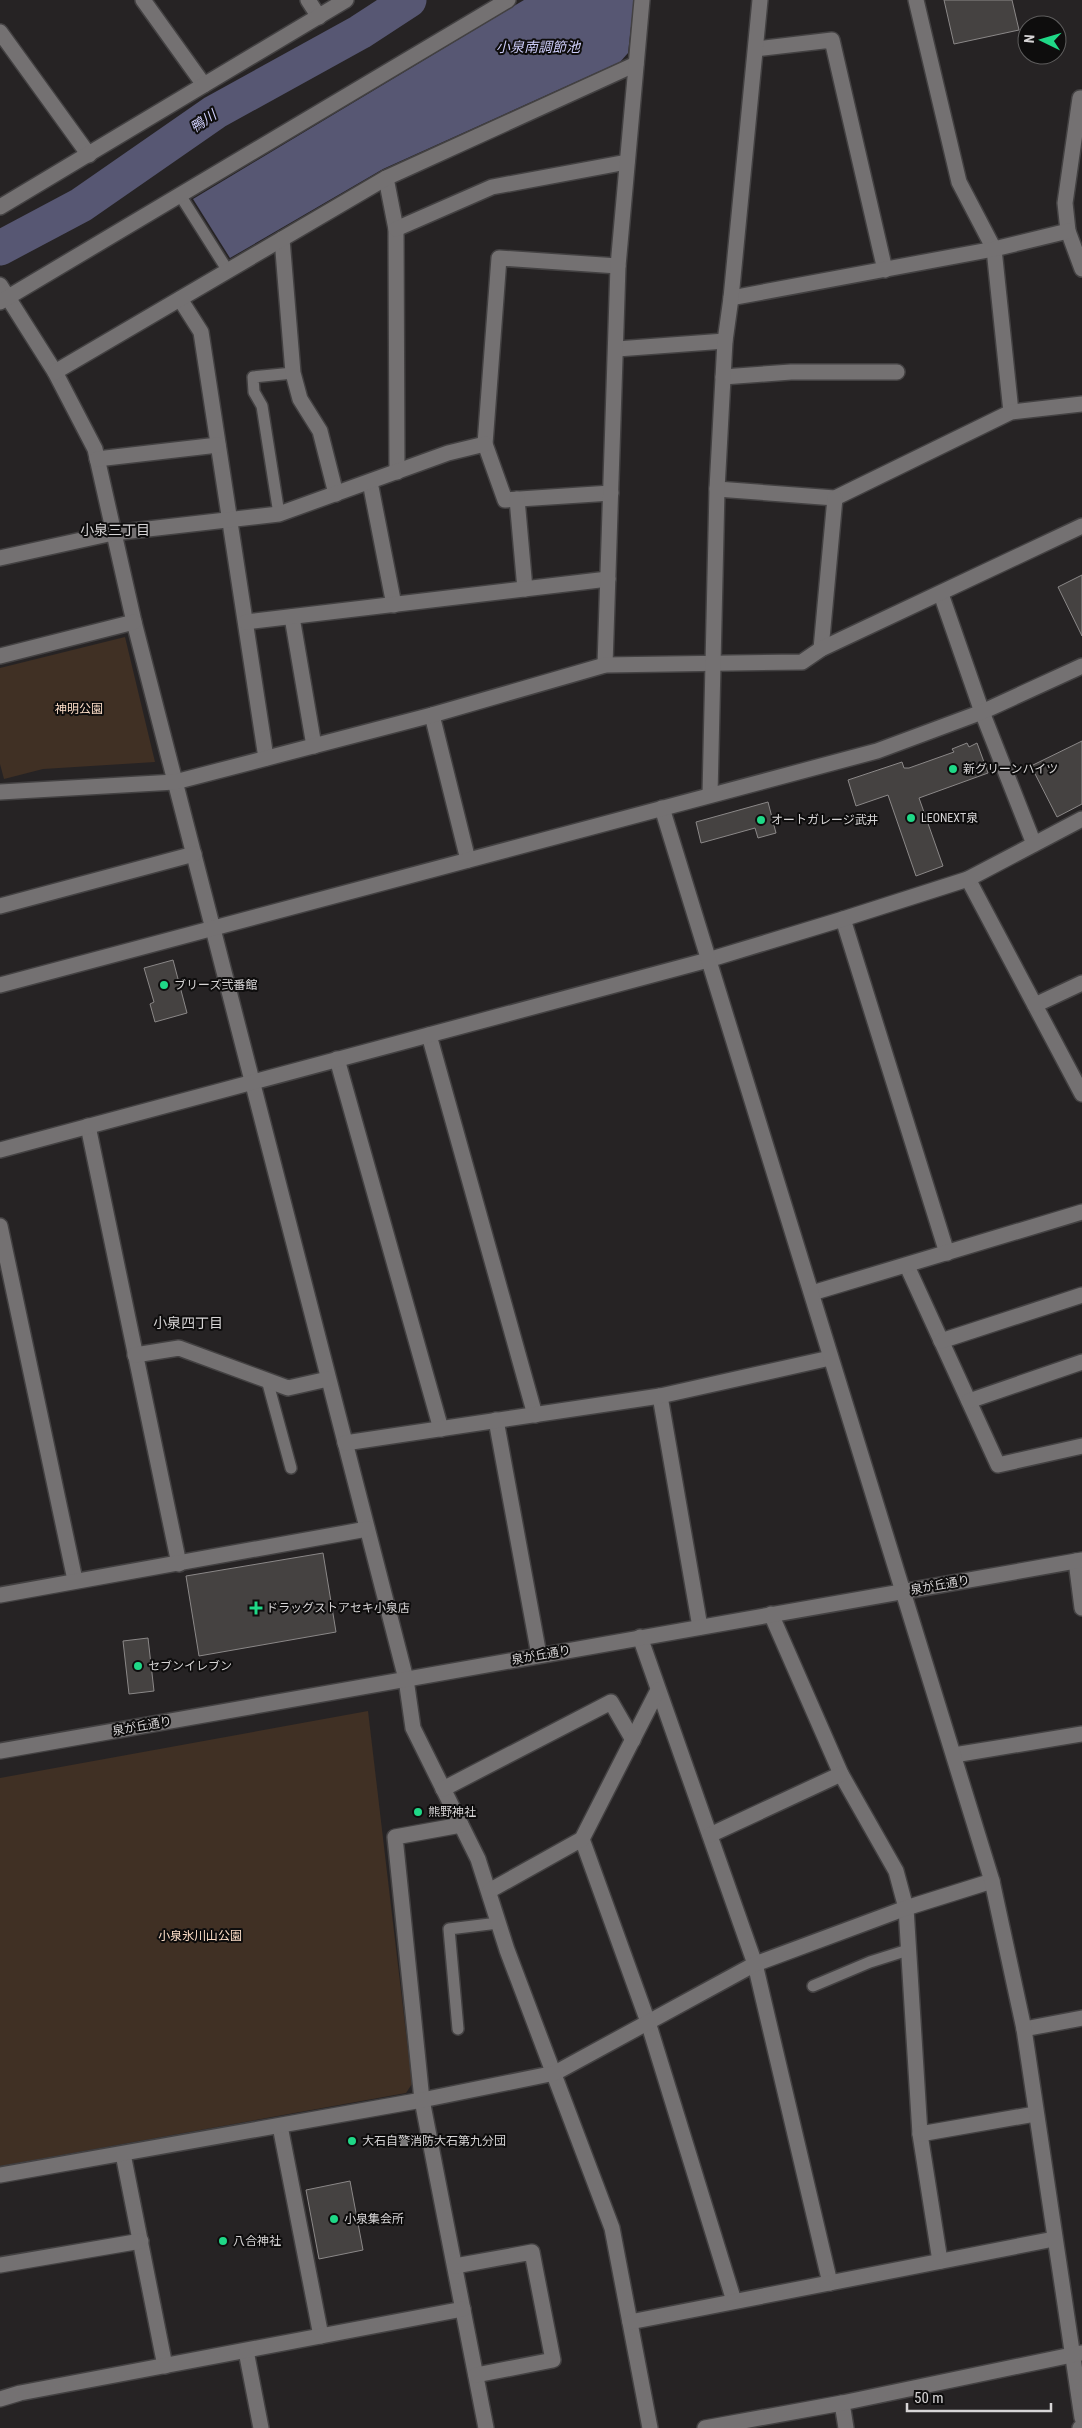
<svg xmlns="http://www.w3.org/2000/svg" width="1082" height="2428" font-family="'Roboto Condensed','Noto Sans JP',sans-serif">
  <style>
    .green { fill: #403024 }
    .water { fill: #575773 }
    .lines { fill: none; stroke-linecap: round; stroke-linejoin: round }
    .river { stroke: #575773; stroke-width: 35 }
    .building { fill: #454241; stroke: #8b8888 }
    .lane-casing { stroke: #434142; stroke-width: 14 }
    .street-casing { stroke: #434142; stroke-width: 18 }
    .secondary-casing { stroke: #434142; stroke-width: 18 }
    .lane { stroke: #747172; stroke-width: 11 }
    .street { stroke: #747172; stroke-width: 15 }
    .secondary { stroke: #747172; stroke-width: 15 }
    .poi-dot { fill: #1fd887; stroke: #0e0d0d; stroke-width: 2 }
    .labels { text-anchor: middle; stroke-width: 4; stroke-linejoin: round; paint-order: stroke }
    .park-label { font-size: 12px; fill: #fcddc7; stroke: #0e0d0d }
    .poi-label { font-size: 12px; fill: #d7d5d6; stroke: #0e0d0d; text-anchor: start }
    .street-label { font-size: 12px; fill: #d7d5d6; stroke: #0e0d0d }
    .water-label { font-size: 14px; font-style: italic; fill: #ccccf8; stroke: #0e0d0d }
    .neighbourhood-label { font-size: 14px; fill: #d7d5d6; stroke: #0e0d0d }
  </style>
  <rect width="100%" height="100%" fill="#262324"/>
  <g class="green">
    <path d="M125 637 155 762 43 769 4 779 0 764V668Z"/>
    <path d="M368 1711 412 2084 406 2093 0 2166V1778Z"/>
  </g>
  <path class="water" d="M524 0H634L628 53 620 62 383 169 230 258 193 199Z"/>
  <g class="lines">
    <path class="river" d="M0 248 81 205 215 112 360 32 409 0"/>
  </g>
  <g class="building">
    <path d="M944 0H1012L1019 30 954 44Z"/>
    <path d="M1082 575V636L1058 587Z"/>
    <path d="M1082 741V804L1057 817 1031 766Z"/>
    <path d="M967 743 969 747 977 743 988 773 919 798 943 866 916 876 888 795 856 806 848 780 902 762 904 768H909L954 752 952 749Z"/>
    <path d="M768 802 776 833 758 838 755 828 701 843 696 822Z"/>
    <path d="M173 960 187 1013 155 1022 150 1004 154 1002 144 968Z"/>
    <path d="M323 1553 336 1632 199 1656 186 1576Z"/>
    <path d="M148 1638 154 1691 129 1694 123 1641Z"/>
    <path d="M350 2181 363 2250 319 2259 306 2190Z"/>
  </g>
  <g class="lines">
    <g class="lane-casing">
      <g id="lane">
        <path d="M180 195 228 271"/>
        <path d="M279 514 262 406 254 392 253 377 293 373"/>
        <path d="M267 1380 291 1468"/>
        <path d="M813 1986 870 1962 908 1950"/>
        <path d="M458 2029 449 1929 498 1923"/>
      </g>
    </g>
    <g class="street-casing">
      <g id="street">
        <path d="M143 0 204 85"/>
        <path d="M308 0 319 17"/>
        <path d="M916 0 959 182 994 249 1011 412"/>
        <path d="M0 32 89 155"/>
        <path d="M756 49 832 40 885 270"/>
        <path d="M1082 98H1080L1065 203 1068 231 1082 269"/>
        <path d="M386 178 396 229 397 472"/>
        <path d="M0 207 346 0"/>
        <path d="M396 229 492 187 627 162"/>
        <path d="M282 239 293 373 300 399 320 431 336 494"/>
        <path d="M0 285 55 372 95 449 134 622 406 1679 413 1728 478 1859 507 1950 612 2228 650 2428"/>
        <path d="M731 298 994 249 1068 231"/>
        <path d="M180 299 201 332 266 758"/>
        <path d="M0 302 508 0"/>
        <path d="M617 349 725 341"/>
        <path d="M55 372 386 178 636 64"/>
        <path d="M723 377 791 372H897"/>
        <path d="M97 459 218 445"/>
        <path d="M370 482 394 605"/>
        <path d="M717 489 835 498 1011 412 1082 404"/>
        <path d="M611 493 505 500 485 444 499 258 618 266"/>
        <path d="M517 499 525 589"/>
        <path d="M0 558 113 533 279 514 448 453 485 444"/>
        <path d="M941 594 982 712 1034 844"/>
        <path d="M292 617 314 746"/>
        <path d="M246 622 608 579"/>
        <path d="M821 649 835 498"/>
        <path d="M0 656 134 622"/>
        <path d="M605 665 618 266 642 0"/>
        <path d="M432 715 468 860"/>
        <path d="M0 792 175 782 432 715 605 665 802 662 821 649 1082 526"/>
        <path d="M710 795 717 489 725 341 731 298 760 0"/>
        <path d="M968 879 1082 1094"/>
        <path d="M0 906 194 854"/>
        <path d="M843 919 947 1253"/>
        <path d="M1035 1005 1082 983"/>
        <path d="M429 1035 535 1415"/>
        <path d="M337 1059 441 1429"/>
        <path d="M88 1126 179 1564"/>
        <path d="M0 1150 708 960 843 919 968 879 1082 819"/>
        <path d="M0 1226 75 1580"/>
        <path d="M907 1266 998 1465 1082 1446"/>
        <path d="M812 1293 1082 1212"/>
        <path d="M941 1341 1082 1295"/>
        <path d="M135 1355 179 1348 288 1388 328 1379"/>
        <path d="M660 1396 700 1627"/>
        <path d="M969 1401 1082 1362"/>
        <path d="M496 1420 539 1655"/>
        <path d="M345 1443 660 1396 830 1358"/>
        <path d="M1076 1561 1082 1608"/>
        <path d="M0 1595 367 1529"/>
        <path d="M771 1614 841 1774 896 1871 906 1908 920 2134 940 2261"/>
        <path d="M640 1637 755 1964 830 2283"/>
        <path d="M954 1755 1082 1734"/>
        <path d="M443 1789 611 1702 633 1740"/>
        <path d="M461 1825 395 1837 422 2100 486 2428"/>
        <path d="M710 1835 841 1774"/>
        <path d="M582 1839 648 2022 734 2301"/>
        <path d="M489 1891 582 1839 658 1690"/>
        <path d="M1024 2029 1082 2018"/>
        <path d="M280 2126 321 2336"/>
        <path d="M920 2134 1035 2114"/>
        <path d="M123 2154 165 2366"/>
        <path d="M0 2175 422 2100 555 2073 755 1964 906 1908 992 1881"/>
        <path d="M0 2265 141 2241"/>
        <path d="M455 2266 532 2252 553 2360 476 2375"/>
        <path d="M630 2322 1054 2239"/>
        <path d="M246 2351 261 2428"/>
        <path d="M0 2399 20 2393 463 2309"/>
        <path d="M842 2403 846 2428"/>
        <path d="M1080 2428 1082 2427"/>
      </g>
    </g>
    <g class="secondary-casing">
      <g id="secondary">
        <path d="M662 808 992 1881 1024 2029 1082 2418"/>
        <path d="M0 985 877 751 982 712 1082 666"/>
        <path d="M0 1751 1082 1560"/>
        <path d="M705 2428 842 2403 1081 2353"/>
      </g>
    </g>
    <use href="#lane" class="lane"/>
    <use href="#street" class="street"/>
    <use href="#secondary" class="secondary"/>
  </g>
  <g class="poi-dot">
    <circle cx="953" cy="769" r="5"/>
    <circle cx="911" cy="818" r="5"/>
    <circle cx="761" cy="820" r="5"/>
    <circle cx="164" cy="985" r="5"/>
    <path d="M253.5 1600.5h5v5h5v5h-5v5h-5v-5h-5v-5h5z"/>
    <circle cx="138" cy="1666" r="5"/>
    <circle cx="418" cy="1812" r="5"/>
    <circle cx="352" cy="2141" r="5"/>
    <circle cx="334" cy="2219" r="5"/>
    <circle cx="223" cy="2241" r="5"/>
  </g>
  <g class="labels">
    <g class="park-label">
      <text x="79" y="713">神明公園</text>
      <text x="200" y="1940">小泉氷川山公園</text>
    </g>
    <g class="poi-label">
      <text x="963" y="773">新グリーンハイツ</text>
      <text x="921" y="822">LEONEXT泉</text>
      <text x="771" y="824">オートガレージ武井</text>
      <text x="174" y="989">ブリーズ弐番館</text>
      <text x="266" y="1612">ドラッグストアセキ小泉店</text>
      <text x="148" y="1670">セブンイレブン</text>
      <text x="428" y="1816">熊野神社</text>
      <text x="362" y="2145">大石自警消防大石第九分団</text>
      <text x="344" y="2223">小泉集会所</text>
      <text x="233" y="2245">八合神社</text>
    </g>
    <g class="street-label">
      <text transform="translate(940 1585) rotate(-10)" y="4">泉が丘通り</text>
      <text transform="translate(541 1655) rotate(-10)" y="4">泉が丘通り</text>
      <text transform="translate(142 1726) rotate(-10)" y="4">泉が丘通り</text>
    </g>
    <g class="water-label">
      <text x="538" y="52">小泉南調節池</text>
      <text transform="translate(203 121) rotate(-34)" y="5">鴨川</text>
    </g>
    <g class="neighbourhood-label">
      <text x="115" y="535">小泉三丁目</text>
      <text x="188" y="1328">小泉四丁目</text>
    </g>
  </g>
  <g transform="translate(1042 40) rotate(275)"><circle r="24" fill="#0e0d0d" stroke="#5e5d5d"/>
  <path d="M0-4L9 19L0 12L-9 19Z" fill="#1fd887"/>
  <text y="-8" font-size="14" font-weight="bold" text-anchor="middle" fill="#d7d5d6">N</text>
  </g>
  <path d="M907 2403v8h144v-8" fill="none" stroke="#d7d5d6" stroke-width="2.5"/>
  <text x="914" y="2403" font-size="15" fill="#d7d5d6" stroke="#0e0d0d" stroke-width="4" paint-order="stroke">50 m</text>
</svg>
